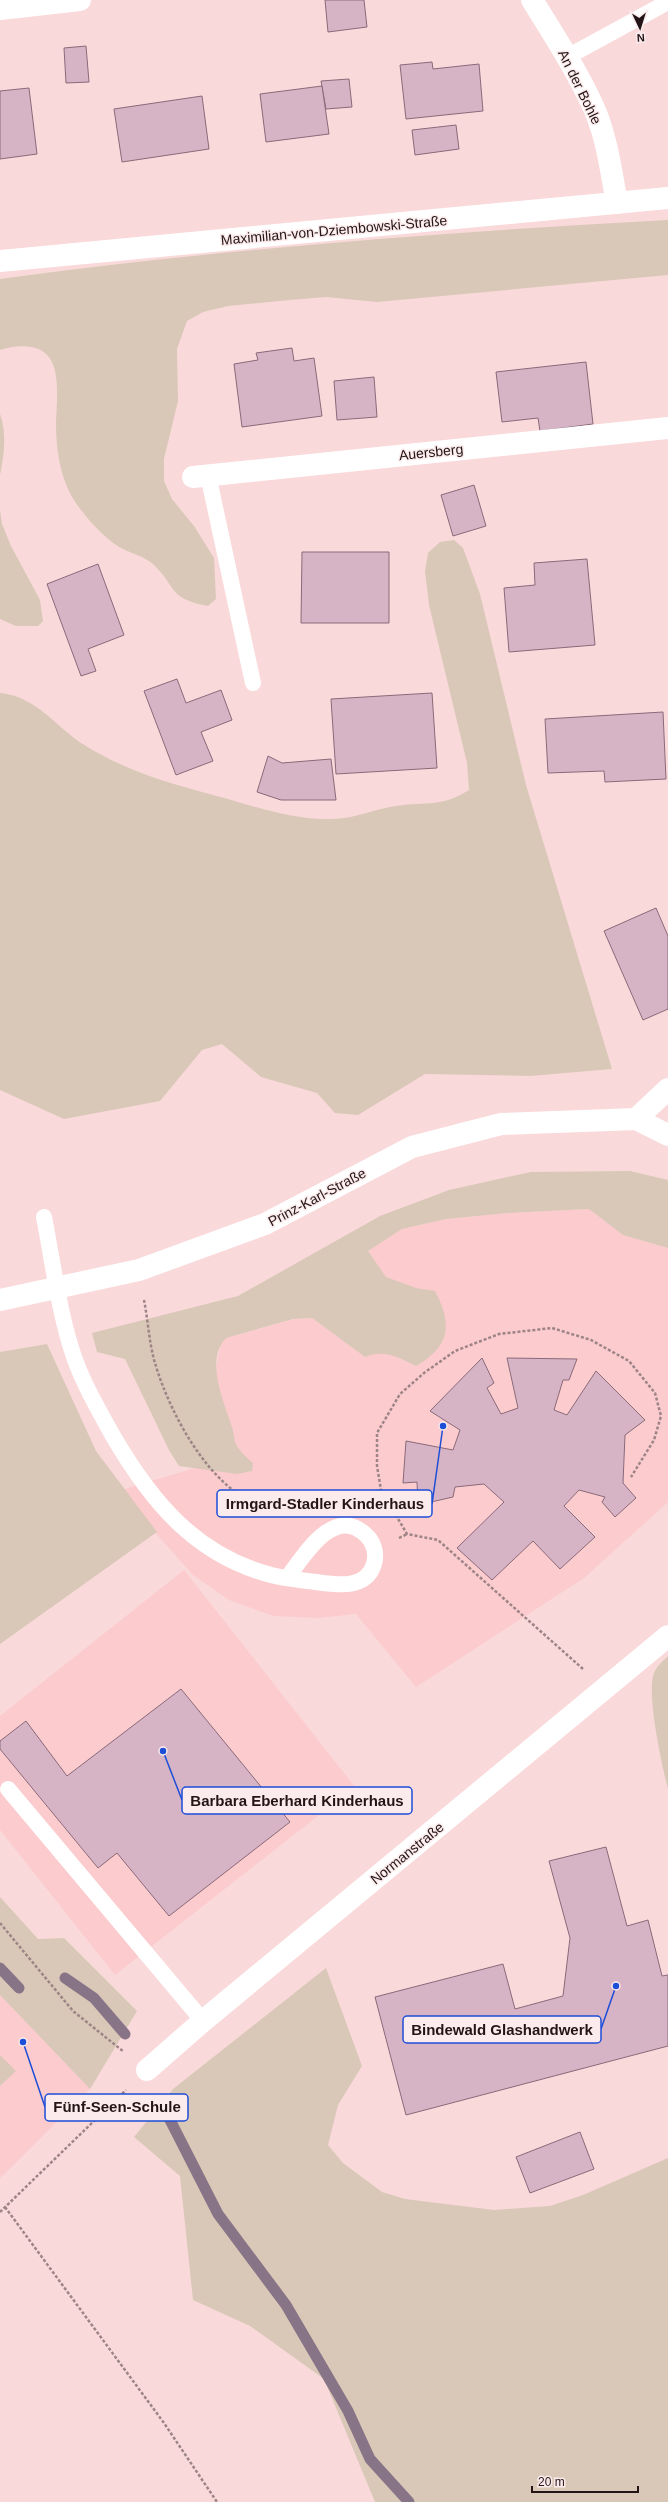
<svg xmlns="http://www.w3.org/2000/svg" width="668" height="2502" font-family="Helvetica,sans-serif">
  <style>
    .built { fill: #fccbce }
    .green { fill: #d9c8b7 }
    .lines { fill: none; stroke-linecap: round; stroke-linejoin: round }
    .stream { stroke: #887487; stroke-width: 11 }
    .building { fill: #d7b4c5; stroke: #896a79 }
    .path { stroke: #9d8486; stroke-width: 2.5; stroke-dasharray: 3 2; stroke-linecap: butt }
    .lane { stroke: #fff; stroke-width: 16 }
    .street { stroke: #fff; stroke-width: 22 }
    .secondary { stroke: #fff; stroke-width: 22 }
    .labels { text-anchor: middle; stroke-width: 3; stroke-linejoin: round; paint-order: stroke }
    .street-label { font-size: 14px; fill: #231517; stroke: #fcebec }
    .leader { fill: none; stroke: #1d4ed8; stroke-width: 1.5 }
    .callout-dot { fill: #1d4ed8; stroke: #fcebec; stroke-width: 1.5 }
    .callout { fill: #fcebec; stroke: #1d4ed8; stroke-width: 1.5 }
    .callout-label { font-size: 15px; text-anchor: middle; font-weight: bold; fill: #231517 }
  </style>
  <rect width="100%" height="100%" fill="#fad9db"/>
  <g class="built">
    <path d="M589 1209 623 1235 668 1248V1502L584 1578 416 1687 356 1614 318 1618 274 1616 229 1600 193 1575 118 1491 215 1462 216 1367 221 1344 226 1338 294 1319 312 1318 365 1357 368 1251 402 1229 446 1219 508 1213Z"/>
    <path d="M184 1570 355 1787 115 1975 0 1830V1716Z"/>
    <path d="M0 1995 90 2089 0 2178Z"/>
  </g>
  <g class="green">
    <path d="M668 220V275L377 302 326 297 290 300 228 306 203 312 187 321 177 349 178 401 164 459V481L172 499 194 526 214 558 216 599 208 606C167 598 178 588 153 564 145 557 133 554 123 549 105 540 81 513 71 495 60 475 56 448 56 425 56 406 62 368 46 354 34 343 14 346 0 350V279C221 249 445 232 668 220Z"/>
    <path d="M0 414C7 433 4 455 0 475Z"/>
    <path d="M0 510 2 524 11 546 40 600 43 621 38 626H16L0 619Z"/>
    <path d="M454 540 463 548 480 594 526 785 612 1069 530 1076 425 1074 358 1115 335 1113 317 1093 261 1077 222 1044 202 1050 160 1101 64 1119 0 1090V693C37 696 57 729 86 746 129 773 179 786 228 799 262 809 296 820 331 819 354 819 374 809 396 806 428 801 440 808 469 790L467 763 429 605 425 571 428 553 440 542Z"/>
    <path d="M630 1171 668 1180V1248L623 1235 589 1209 508 1213 446 1219 402 1229 368 1251 386 1277 416 1288 435 1291C453 1325 450 1346 416 1366 398 1357 384 1349 365 1357L312 1318 293 1319 226 1338C204 1361 225 1404 233 1430 234 1434 234 1438 235 1442 239 1451 246 1457 253 1463L252 1471 237 1474 179 1466 169 1450 125 1359 97 1352 92 1333 238 1296 380 1216 449 1190 531 1172Z"/>
    <path d="M47 1344 96 1451 157 1532 0 1644V1352Z"/>
    <path d="M668 1656V1789C662 1766 646 1693 654 1673 656 1667 664 1660 668 1656Z"/>
    <path d="M0 1897 38 1939 64 1938 137 2011 90 2089 0 1995Z"/>
    <path d="M326 1968 362 2066 338 2105 328 2145 343 2163 382 2192 405 2199 494 2210 550 2206 583 2195 668 2158V2502H375L324 2379 250 2326 193 2300 180 2176 134 2137 173 2089Z"/>
    <path d="M0 2055 16 2071 0 2086Z"/>
  </g>
  <g class="lines">
    <g class="stream">
      <path d="M0 1968 19 1988"/>
      <path d="M65 1978 94 1998 125 2034"/>
      <path d="M167 2114 218 2214 286 2305 348 2411 370 2459 409 2502"/>
    </g>
  </g>
  <g class="building">
    <path d="M325 0H364L367 27 328 32Z"/>
    <path d="M86 46 89 82 66 83 64 48Z"/>
    <path d="M432 62 433 69 479 64 483 111 406 119 400 65Z"/>
    <path d="M349 79 352 107 326 109 321 81Z"/>
    <path d="M322 86 329 134 266 142 260 94Z"/>
    <path d="M29 88 37 154 0 159V91Z"/>
    <path d="M202 96 209 149 122 162 114 109Z"/>
    <path d="M456 125 459 149 415 155 412 130Z"/>
    <path d="M292 348 294 361 314 358 322 416 242 427 234 364 258 360 256 353Z"/>
    <path d="M586 362 593 424 540 431 538 418 502 422 496 372Z"/>
    <path d="M374 377 377 417 337 420 334 381Z"/>
    <path d="M474 485 486 526 453 536 441 495Z"/>
    <path d="M302 552H389V623H301Z"/>
    <path d="M587 559 595 645 509 652 504 588 535 585 534 563Z"/>
    <path d="M98 564 124 635 88 649 96 671 81 676 47 584Z"/>
    <path d="M177 679 186 703 221 690 232 720 201 732 213 761 176 775 144 691Z"/>
    <path d="M432 693 437 768 336 774 331 699Z"/>
    <path d="M663 712 666 779 605 782 604 771 548 773 545 719Z"/>
    <path d="M268 756 282 763 331 759 336 800H281L257 792Z"/>
    <path d="M656 908 668 936V1009L643 1020 604 931Z"/>
    <path d="M482 1358 494 1383 487 1388 501 1414 518 1408 507 1358 577 1359 569 1380H563L554 1410 567 1415 596 1371 645 1420 625 1435 623 1483 636 1498 615 1517 602 1502 605 1497 579 1490 564 1506 595 1537 560 1569 533 1541 492 1580 457 1548 504 1502 484 1484 455 1487 453 1497 418 1505 417 1482 403 1483 406 1441 453 1450 460 1430 430 1411Z"/>
    <path d="M181 1689 290 1822 169 1916 117 1853 98 1868 0 1749V1741L26 1721 67 1776Z"/>
    <path d="M606 1847 627 1926 648 1920 662 1976 668 1975V2046L406 2115 375 1997 503 1964 515 2009 563 1996 570 1938 549 1861Z"/>
    <path d="M580 2132 594 2169 530 2193 516 2157Z"/>
  </g>
  <g class="lines">
    <g class="path">
      <path d="M144 1300C148 1320 149 1343 155 1363 170 1415 217 1505 278 1509 294 1510 313 1502 329 1500"/>
      <path d="M344 1497 381 1490"/>
      <path d="M399 1538 407 1534"/>
      <path d="M583 1669 438 1540 407 1534 381 1490 377 1466V1433L400 1394 424 1373 455 1351 499 1334 552 1328 591 1340 629 1361 655 1393 661 1416 654 1440 631 1477"/>
      <path d="M0 1923 73 2011 124 2052"/>
      <path d="M5 2207 164 2423 217 2502"/>
      <path d="M0 2212 126 2090"/>
    </g>
    <g class="lane">
      <path d="M567 57 668 2"/>
      <path d="M208 475 253 683"/>
      <path d="M44 1217C53 1263 59 1313 74 1357 84 1385 99 1411 113 1436 151 1501 195 1555 271 1575 286 1579 302 1580 316 1582 337 1585 366 1590 374 1564 377 1554 374 1542 366 1535 334 1504 304 1556 287 1578"/>
      <path d="M8 1789 203 2021"/>
    </g>
    <g class="street">
      <path d="M532 0C554 35 577 71 594 108 607 138 611 171 617 203"/>
      <path d="M0 9 80 0"/>
      <path d="M193 477 668 428"/>
      <path d="M636 1119 668 1089"/>
      <path d="M0 1300 139 1270 265 1224 412 1147 501 1124 636 1119 668 1135"/>
      <path d="M147 2070 203 2021 668 1636"/>
    </g>
    <path class="secondary" d="M0 261 668 198"/>
  </g>
  <g class="labels">
    <g class="street-label">
      <text transform="translate(580 87) rotate(64)" y="5">An der Bohle</text>
      <text transform="translate(334 230) rotate(-5)" y="5">Maximilian-von-Dziembowski-Straße</text>
      <text transform="translate(431 452) rotate(-6)" y="5">Auersberg</text>
      <text transform="translate(317 1197) rotate(-28)" y="5">Prinz-Karl-Straße</text>
      <text transform="translate(407 1853) rotate(-39)" y="5">Normanstraße</text>
    </g>
  </g>
  <path class="leader" d="M443 1426L432 1504M163 1751L182 1800M616 1986L601 2029M23 2042L45 2107"/>
  <g class="callout-dot">
    <circle cx="443" cy="1426" r="4"/>
    <circle cx="163" cy="1751" r="4"/>
    <circle cx="616" cy="1986" r="4"/>
    <circle cx="23" cy="2042" r="4"/>
  </g>
  <g class="callout">
    <rect x="217" y="1490" width="215" height="27" rx="4"/>
    <rect x="182" y="1787" width="230" height="27" rx="4"/>
    <rect x="403" y="2016" width="198" height="27" rx="4"/>
    <rect x="45" y="2094" width="143" height="27" rx="4"/>
  </g>
  <g class="callout-label">
    <text x="325" y="1509">Irmgard-Stadler Kinderhaus</text>
    <text x="297" y="1806">Barbara Eberhard Kinderhaus</text>
    <text x="502" y="2035">Bindewald Glashandwerk</text>
    <text x="117" y="2112">Fünf-Seen-Schule</text>
  </g>
  <g transform="translate(640 28) rotate(176)" stroke="#fcebec" stroke-width="3" paint-order="stroke">
  <path d="M0-3L7 15L0 10L-7 15Z" fill="#231517"/>
  <text y="-6" font-size="11" font-weight="bold" text-anchor="middle" fill="#231517">N</text>
  </g>
  <path d="M532 2486v6h106v-6" fill="none" stroke="#231517" stroke-width="2"/>
  <text x="538" y="2486" font-size="12" fill="#231517" stroke="#fcebec" stroke-width="3" paint-order="stroke">20 m</text>
</svg>
